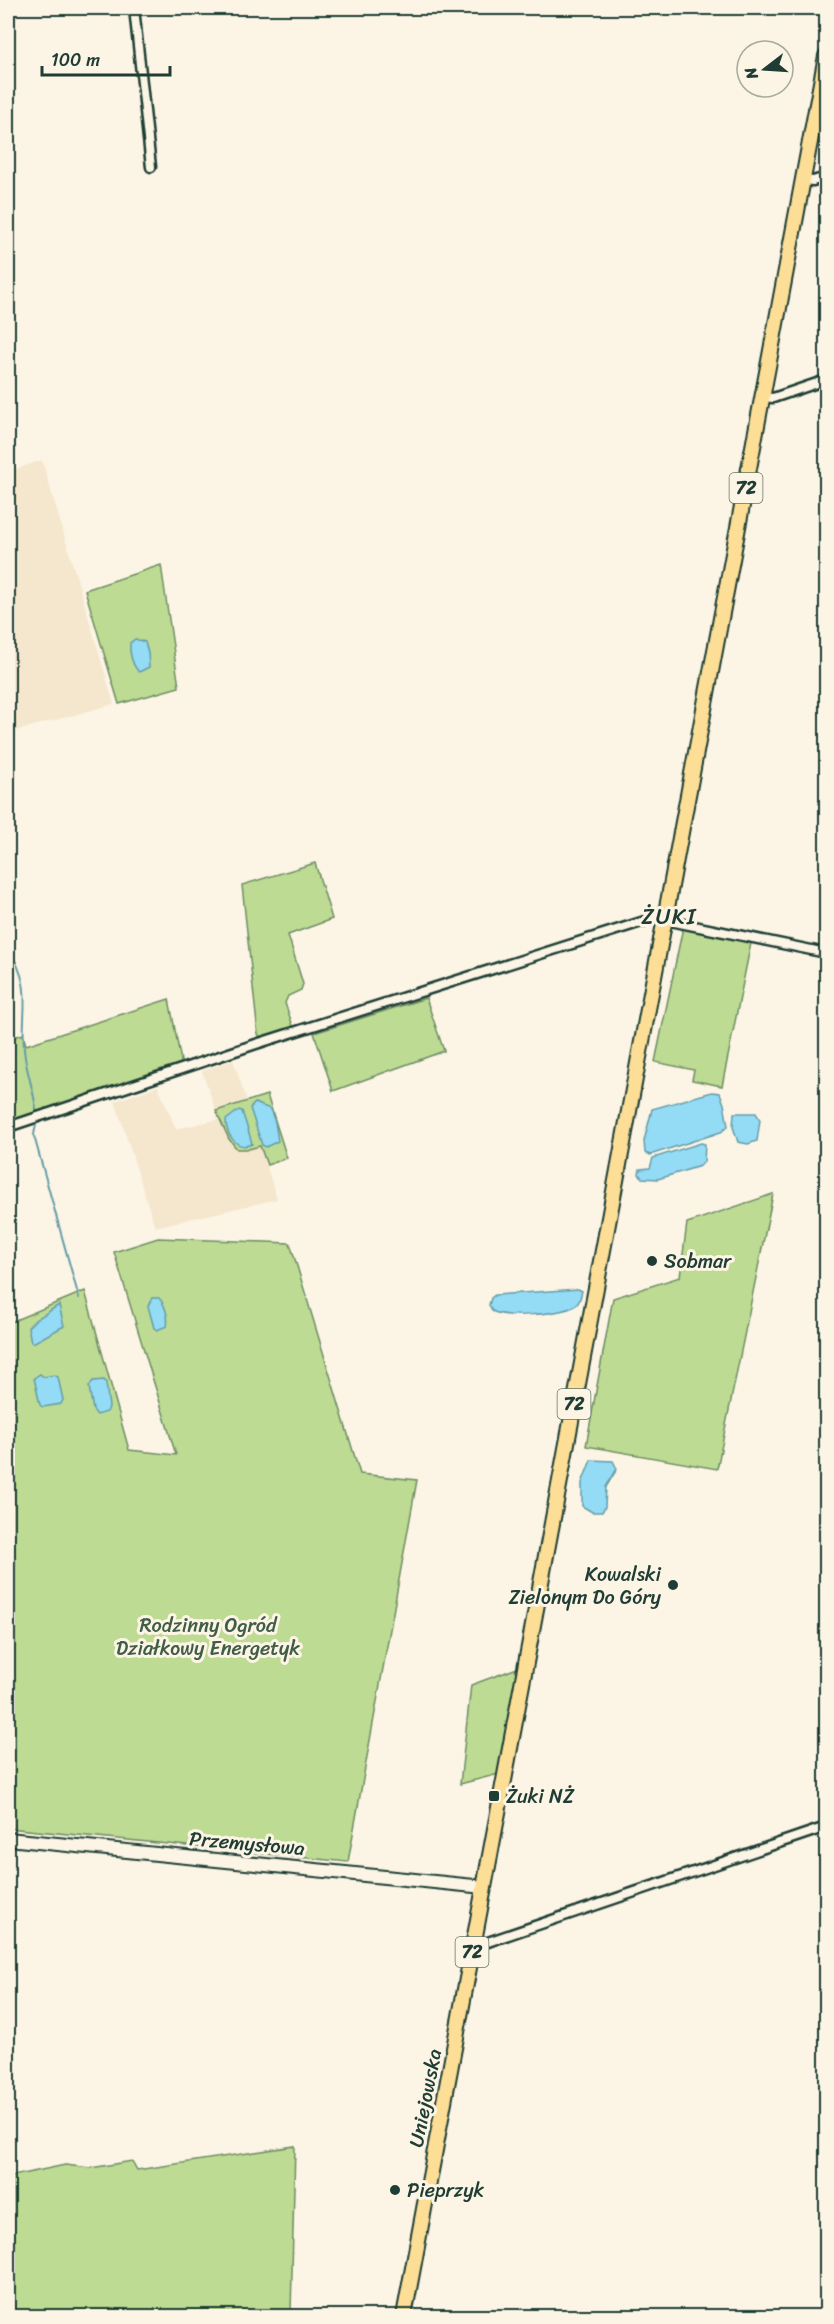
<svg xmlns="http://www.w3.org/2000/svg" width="834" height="2324" font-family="Sriracha,sans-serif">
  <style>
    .built { fill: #f5e6ce }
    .green { fill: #bddb93; stroke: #6e8c64; stroke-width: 1.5 }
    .water { fill: #94dbf6; stroke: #659ca8; stroke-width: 1.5 }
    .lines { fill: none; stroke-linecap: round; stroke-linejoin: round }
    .stream { stroke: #659ca8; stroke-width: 2 }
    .minor-casing { stroke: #1f3d34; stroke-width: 13 }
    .secondary-casing { stroke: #1f3d34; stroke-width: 16 }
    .primary-casing { stroke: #1f3d34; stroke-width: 18 }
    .minor { stroke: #fcf5e5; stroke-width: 8 }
    .secondary { stroke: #fcf5e5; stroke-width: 12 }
    .primary { stroke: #fdde96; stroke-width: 14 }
    .poi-dot { fill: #1f3d34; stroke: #fcf5e5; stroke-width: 2 }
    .labels { text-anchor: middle; stroke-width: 6; stroke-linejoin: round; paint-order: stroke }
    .shield { fill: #fcf5e5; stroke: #617469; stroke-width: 1.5 }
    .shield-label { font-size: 18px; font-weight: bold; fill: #1f3d34 }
    .poi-label { font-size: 20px; fill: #1f3d34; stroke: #fcf5e5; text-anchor: start }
    .park-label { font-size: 20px; fill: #3f5d47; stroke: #fcf5e5 }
    .street-label { font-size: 20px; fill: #1f3d34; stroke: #fcf5e5 }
    .quarter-label { font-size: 22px; letter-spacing: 1.5px; fill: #1f3d34; stroke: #fcf5e5 }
  </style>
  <rect width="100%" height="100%" fill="#fcf5e5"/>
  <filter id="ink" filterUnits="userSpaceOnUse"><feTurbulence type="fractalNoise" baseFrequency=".0167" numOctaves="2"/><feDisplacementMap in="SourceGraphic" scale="12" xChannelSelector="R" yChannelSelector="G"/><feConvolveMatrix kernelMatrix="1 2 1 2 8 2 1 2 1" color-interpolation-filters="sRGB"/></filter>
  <g filter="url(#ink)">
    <g class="built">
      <path d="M42 460 114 704 8 733V472Z"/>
      <path d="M233 1060 247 1101 216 1111 202 1071Z"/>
      <path d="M158 1086 176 1129 219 1119 229 1139 249 1149 260 1145 277 1199 155 1227 115 1101Z"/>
    </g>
    <g class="green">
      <path d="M161 565 179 687 119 704 85 590Z"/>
      <path d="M315 863 332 919 288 935 303 984 301 990 288 996 285 1003 294 1029 262 1039 258 1034 242 885Z"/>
      <path d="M683 927 751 943 722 1086 692 1080 694 1070 655 1062Z"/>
      <path d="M426 998 444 1051 333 1091 314 1033Z"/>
      <path d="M169 999 182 1066 8 1123V1039L23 1034 26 1045Z"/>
      <path d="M267 1095 287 1158 267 1165 260 1146 249 1149H237L229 1139 216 1111Z"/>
      <path d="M773 1194 717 1469 586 1446 613 1298 680 1277 687 1223Z"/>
      <path d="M158 1238 290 1243 360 1474 417 1480 348 1862 8 1828V1323L85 1291 129 1450 176 1455 114 1252Z"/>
      <path d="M520 1667 503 1773 460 1784 471 1685Z"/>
      <path d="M295 2146 291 2314 350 2316H8V2177L65 2165 91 2168 132 2161 137 2170Z"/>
    </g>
    <g class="water">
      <path d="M135 639 145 642 148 653 149 667 139 672C132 665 129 652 130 643Z"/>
      <path d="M712 1092 720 1093 724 1104 728 1126 721 1132 650 1155 645 1153 644 1141 652 1109Z"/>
      <path d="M255 1103 270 1109 275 1122 278 1141 266 1147 262 1145 250 1108Z"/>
      <path d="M239 1110 242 1111C245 1121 250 1135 252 1144 236 1151 226 1134 226 1120Z"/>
      <path d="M734 1113H756L760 1120 757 1141 748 1144 738 1142 733 1127Z"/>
      <path d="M701 1143 705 1144 704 1162 700 1166 658 1179 642 1178 639 1174 640 1169 650 1168 653 1158Z"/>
      <path d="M578 1289 582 1291C580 1298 580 1304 573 1307 557 1314 506 1319 492 1311L489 1305 491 1298 495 1295Z"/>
      <path d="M152 1298H159C165 1304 169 1318 167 1326L157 1330 154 1328 148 1306Z"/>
      <path d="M59 1305 64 1326 33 1343 31 1342 28 1327 35 1320Z"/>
      <path d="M40 1374 44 1377 54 1375 58 1377 63 1400 61 1404 43 1407 40 1405 34 1378Z"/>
      <path d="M104 1380 106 1383 109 1407 107 1412 97 1415 93 1410 89 1387 93 1381Z"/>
      <path d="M591 1460 613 1461 617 1469 606 1487 605 1507 602 1512H592L582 1506V1483Z"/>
    </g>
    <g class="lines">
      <path class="stream" d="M8 948C34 989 21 1007 24 1050 26 1073 36 1095 37 1118 37 1125 34 1130 34 1136L79 1298"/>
      <g class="minor-casing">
        <g id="minor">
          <path d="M134 8 151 167"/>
          <path d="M803 180 813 181 826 177"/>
          <path d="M763 397 773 398 826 380"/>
          <path d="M8 1127 256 1044 651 919 665 920 826 953"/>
          <path d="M473 1947 826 1827"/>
        </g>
      </g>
      <g class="secondary-casing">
        <path id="secondary" d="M8 1839 484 1887"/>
      </g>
      <g class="primary-casing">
        <path id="primary" d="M404 2316 826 56"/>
      </g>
      <use href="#minor" class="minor"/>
      <use href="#secondary" class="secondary"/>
      <use href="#primary" class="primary"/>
    </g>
  </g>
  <g class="poi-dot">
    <circle cx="652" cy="1261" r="6"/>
    <circle cx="673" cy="1585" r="6"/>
    <rect x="488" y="1790" width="12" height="12" rx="3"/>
    <circle cx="395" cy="2190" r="6"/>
  </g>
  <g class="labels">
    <g class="shield">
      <rect x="729.5" y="473" width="33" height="30" rx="4.5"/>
      <rect x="557.5" y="1389" width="33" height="30" rx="4.5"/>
      <rect x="455.5" y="1937" width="33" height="30" rx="4.5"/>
    </g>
    <g class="shield-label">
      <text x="746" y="494">72</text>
      <text x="574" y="1410">72</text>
      <text x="472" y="1958">72</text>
    </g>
    <g class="poi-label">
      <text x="664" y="1268">Sobmar</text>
      <text x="661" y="1581" text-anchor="end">Kowalski<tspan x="661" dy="23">Zielonym Do Góry</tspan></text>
      <text x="506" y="1803">Żuki NŻ</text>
      <text x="407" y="2197">Pieprzyk</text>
    </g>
    <g class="park-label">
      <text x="208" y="1632">Rodzinny Ogród<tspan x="208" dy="23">Działkowy Energetyk</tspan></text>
    </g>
    <g class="street-label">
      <text transform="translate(247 1843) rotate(5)" y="7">Przemysłowa</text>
      <text transform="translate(425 2098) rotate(-79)" y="7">Uniejowska</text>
    </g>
    <g class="quarter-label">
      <text x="669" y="924">ŻUKI</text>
    </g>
  </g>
  <rect width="834" height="2324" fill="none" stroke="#fcf5e5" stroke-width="30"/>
  <rect x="15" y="15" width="804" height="2294" fill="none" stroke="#1f3d34" stroke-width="2" filter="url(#ink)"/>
  <g transform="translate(765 69) rotate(253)"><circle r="28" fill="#fcf5e5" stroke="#a4ab9e" stroke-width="1.5"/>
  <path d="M0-4.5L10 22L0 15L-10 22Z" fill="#1f3d34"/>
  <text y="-9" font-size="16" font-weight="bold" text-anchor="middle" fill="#1f3d34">N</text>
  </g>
  <path d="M42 66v9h128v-9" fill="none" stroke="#1f3d34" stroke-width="3"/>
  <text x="51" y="66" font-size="18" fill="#1f3d34" stroke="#fcf5e5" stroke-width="4.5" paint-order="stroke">100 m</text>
</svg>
